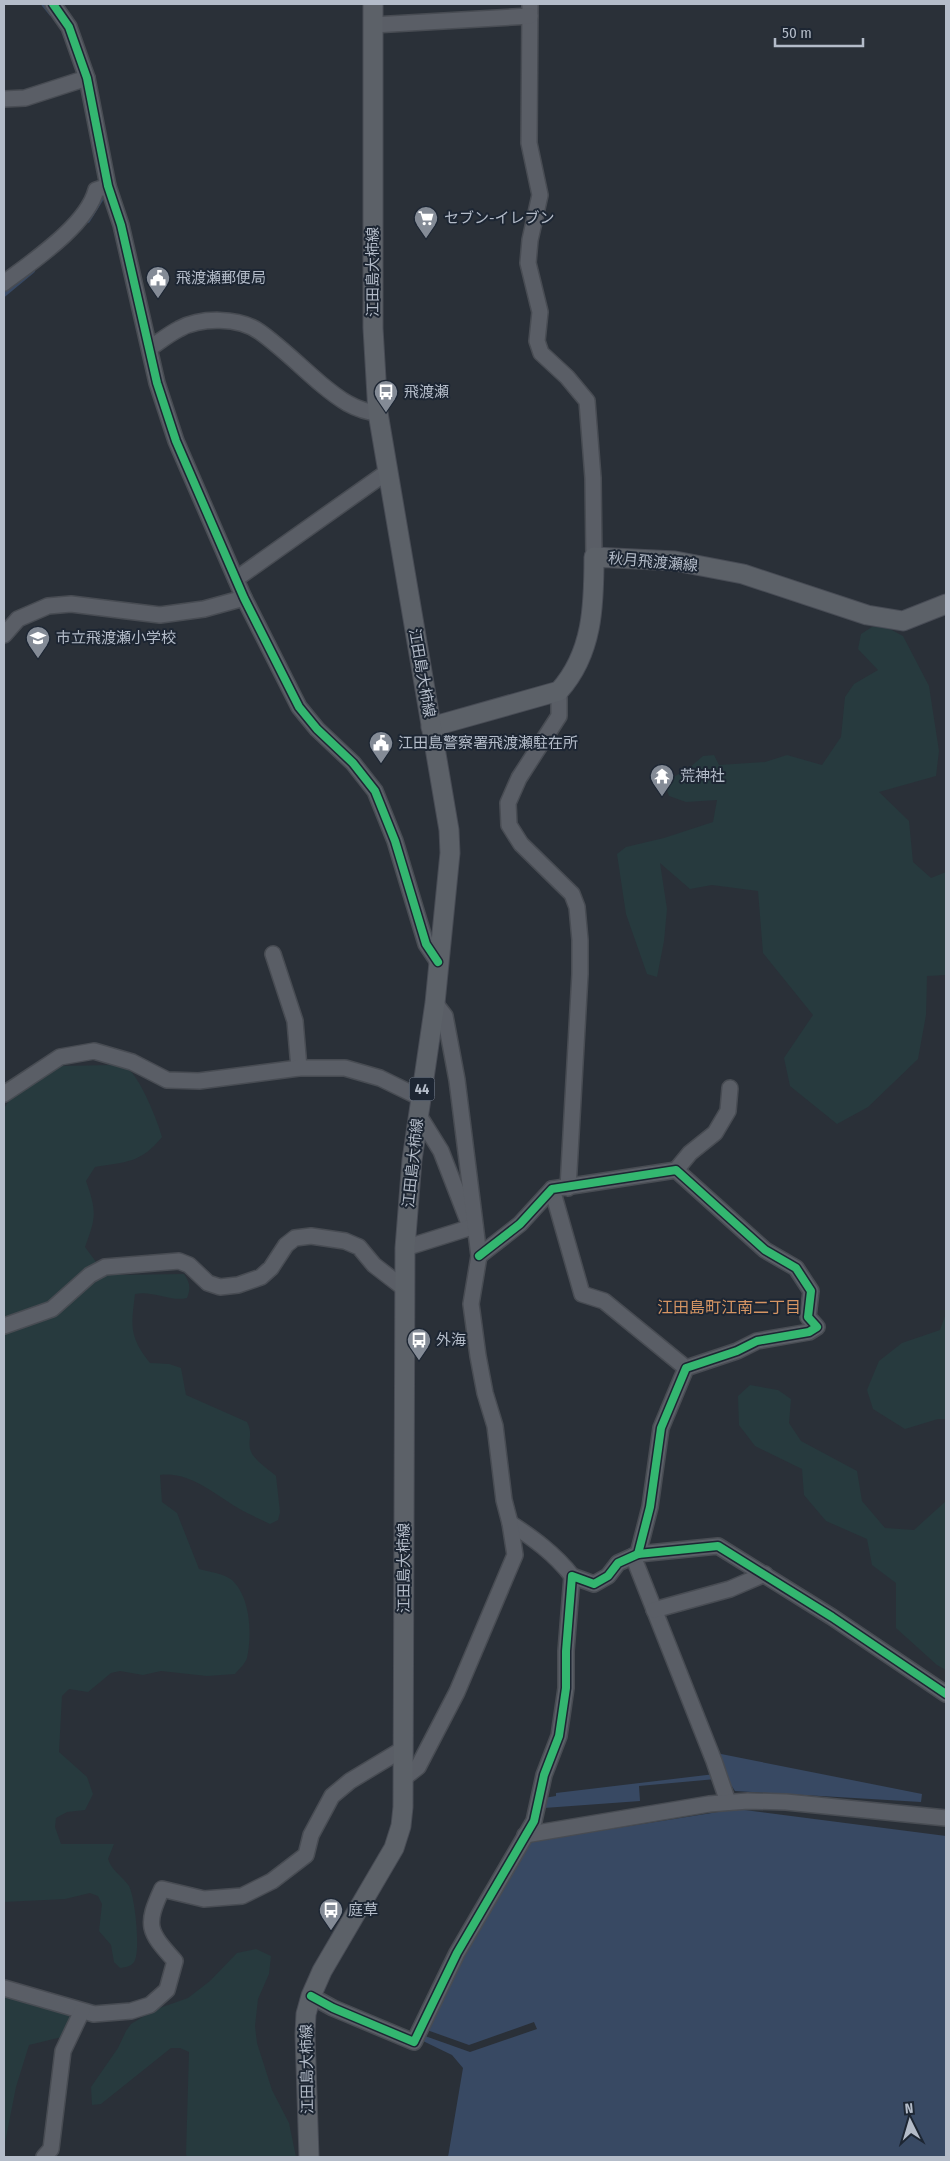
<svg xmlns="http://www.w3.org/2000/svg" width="950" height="2161" font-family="'Fira Sans Condensed','Noto Sans JP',sans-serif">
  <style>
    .green { fill: #273a3e }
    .water { fill: #384963 }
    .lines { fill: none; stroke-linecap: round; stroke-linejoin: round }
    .stream { stroke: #384963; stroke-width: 4 }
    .minor-casing { stroke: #484c53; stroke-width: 18 }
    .major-casing { stroke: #484c55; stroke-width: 21 }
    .minor { stroke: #5a5e66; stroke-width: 15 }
    .major { stroke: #5c6168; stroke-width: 19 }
    .cycleway-casing { stroke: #1d2633; stroke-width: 11 }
    .cycleway { stroke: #33b770; stroke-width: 8 }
    .labels { text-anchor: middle; stroke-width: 4; stroke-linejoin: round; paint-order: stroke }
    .shield { fill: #1d2633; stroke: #878f9c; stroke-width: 1 }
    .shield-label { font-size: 14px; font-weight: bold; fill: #b4bcc9 }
    .poi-label { font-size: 15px; fill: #b4bcc9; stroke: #1d2633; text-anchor: start }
    .street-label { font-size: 15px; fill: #b4bcc9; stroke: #1d2633 }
    .neighbourhood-label { font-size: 16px; fill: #d59563; stroke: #1d2633 }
  </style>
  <rect width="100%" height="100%" fill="#2a3038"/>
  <g class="green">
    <path d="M872 627H886L903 636 929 686 939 751 936 776 879 792 909 821 913 862 931 878 946 872V975L927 976 926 1015 918 1059 868 1107 837 1124 790 1086 784 1058 813 1015 763 953 758 891 712 885 690 889 660 863 667 909 664 941 657 977 647 974 626 914 617 854 626 847 664 838 713 822 717 800 686 802 669 796 664 782 688 769 703 756 714 755 719 765 765 762 787 755 822 765 841 737 845 697 854 684 878 670 858 649 861 634Z"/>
    <path d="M115 1065C121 1066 126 1067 130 1071 141 1080 158 1122 162 1137 141 1163 126 1162 95 1167L86 1181C97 1212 96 1217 85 1247L102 1270 121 1275 184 1274C190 1283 191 1288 187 1298 170 1302 153 1290 135 1294 131 1327 129 1336 150 1363L169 1364 181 1368 186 1395 247 1422C253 1433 248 1439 250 1449 253 1460 268 1469 276 1476L280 1512 278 1520 270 1524C260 1519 248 1514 238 1508 214 1494 190 1471 160 1475L162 1502 177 1513 199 1569C209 1572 223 1573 232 1580 251 1598 252 1635 247 1658 245 1664 239 1669 235 1674L207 1676 161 1671 143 1675 120 1671 111 1673 88 1692 69 1689 62 1696 59 1752 87 1777 93 1794 85 1810 67 1812 56 1818 55 1827 61 1844H114L108 1859C112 1871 122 1876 129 1886 135 1897 141 1952 134 1962 130 1967 126 1967 120 1968L114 1962 111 1945 99 1931 102 1904 98 1896 90 1893 65 1899 4 1902V1108L19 1087 59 1066Z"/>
    <path d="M946 1313V1419H938L905 1429 873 1409 867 1390 879 1361 902 1343 940 1330Z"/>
    <path d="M750 1385 778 1390 791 1399 789 1423 801 1441 857 1471 862 1501 885 1528 914 1530 946 1501V1670L937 1665 896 1628V1583L872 1565 867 1539 826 1521 804 1495 802 1469 755 1446 739 1425 738 1396Z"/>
    <path d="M256 1949 271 1956 269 1974 258 1999 255 2026 257 2043 272 2090 289 2123 296 2157H187L186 2154 189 2052 180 2048H171L101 2104 92 2105 91 2087 118 2048 126 2031 131 2024 154 2010 188 1998 210 1981 237 1953Z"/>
    <path d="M4 1994 70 2013 66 2036 29 2045 16 2087 4 2148Z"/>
  </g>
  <g class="water">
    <path d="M716 1753 922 1794 921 1802 735 1791 717 1763Z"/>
    <path d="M715 1774 716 1779 639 1786 640 1801 544 1808V1798L556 1796V1793Z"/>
    <path d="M737 1809 946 1836V2157H448L463 2068 452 2055 423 2041 425 2036 470 2052 537 2029 534 2022 469 2045 427 2030 463 1955 529 1842Z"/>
  </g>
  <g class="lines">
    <g class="stream">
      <path d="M43 4 51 14"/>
      <path d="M88 221 101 200V192"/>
      <path d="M4 295 33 271"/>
    </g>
    <g class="minor-casing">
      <g id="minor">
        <path d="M53 4 69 27 87 78 108 186 121 225 157 383 176 441 244 598 299 707 317 729 353 763 375 791 395 841 426 944 438 962"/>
        <path d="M530 4 529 143 540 195 530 240 528 263 540 312 537 341 541 353 567 377 587 401 593 478 594 557"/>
        <path d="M373 25 530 16"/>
        <path d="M4 99 25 98 87 78"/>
        <path d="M4 283C33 261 87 225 96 190L108 186"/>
        <path d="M150 348C159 342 169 334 179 329 201 317 239 317 260 332 281 347 301 367 321 384 339 399 355 411 378 413"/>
        <path d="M236 579 387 472"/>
        <path d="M4 635 18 619 48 606 71 604 160 615 204 609 244 598"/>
        <path d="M559 691V716L519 778 508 803 509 825 521 844 572 894 577 907 580 940V974L568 1188"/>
        <path d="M273 954 295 1021 299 1068"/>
        <path d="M4 1094 60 1057 94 1051 132 1062 167 1080 199 1081 299 1068H345L380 1078 421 1098"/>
        <path d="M418 1114 441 1151 470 1226"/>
        <path d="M676 1170 690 1153 715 1133 728 1111 730 1088"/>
        <path d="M552 1189 582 1294 604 1301 686 1368"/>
        <path d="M405 1248 475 1226"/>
        <path d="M479 1256 520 1224 552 1189 676 1170 765 1250 796 1268 811 1291 808 1317 817 1327 809 1332 757 1341 737 1351 686 1368 661 1428 650 1507 638 1554"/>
        <path d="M4 1326 52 1309 90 1275 105 1267 179 1261 189 1265 208 1283 220 1287 238 1285 261 1277 271 1268 286 1245 295 1238 311 1236 345 1241 359 1247 374 1265 405 1289"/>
        <path d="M510 1523C533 1538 555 1554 572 1576"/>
        <path d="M633 1556 714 1761 728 1802"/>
        <path d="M654 1610 730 1589 765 1574"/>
        <path d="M404 1778 418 1767 457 1692 515 1555 510 1523 504 1500 495 1426 485 1393 478 1356 471 1304 479 1256 457 1080 445 1016 435 1003"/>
        <path d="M525 1835 709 1804 748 1801 786 1802 946 1818"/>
        <path d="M4 1988 94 2014 131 2011 150 2005 167 1990 175 1961C148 1931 145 1926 162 1889L204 1899 242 1896 272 1881 306 1855 311 1835 332 1796 350 1781 403 1749"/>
        <path d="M311 1996 333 2008 414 2042 457 1953 534 1821 544 1775 559 1736 566 1688V1651L572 1576 594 1584 608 1576 618 1563 638 1554 718 1546 832 1617 946 1694"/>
        <path d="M44 2157 51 2149 63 2051 82 2011"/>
      </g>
    </g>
    <g class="major-casing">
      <g id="major">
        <path d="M431 727 559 691C593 653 594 605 594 557L675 561 743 574 867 615 903 621 946 604"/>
        <path d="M309 2157 305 2034 306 2014 311 1996 322 1971 394 1848 401 1826 403 1807 405 1248 412 1160 435 1003 450 853 449 830 434 742 378 413 373 328V4"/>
      </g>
    </g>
    <use href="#minor" class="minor"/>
    <use href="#major" class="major"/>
    <g class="cycleway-casing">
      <g id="cycleway">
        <path d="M53 4 69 27 87 78 108 186 121 225 157 383 176 441 244 598 299 707 317 729 353 763 375 791 395 841 426 944 438 962"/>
        <path d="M479 1256 520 1224 552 1189 676 1170 765 1250 796 1268 811 1291 808 1317 817 1327 809 1332 757 1341 737 1351 686 1368 661 1428 650 1507 638 1554"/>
        <path d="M311 1996 333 2008 414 2042 457 1953 534 1821 544 1775 559 1736 566 1688V1651L572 1576 594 1584 608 1576 618 1563 638 1554 718 1546 832 1617 946 1694"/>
      </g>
    </g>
    <use href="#cycleway" class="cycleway"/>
  </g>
  <defs>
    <g id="supermarket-pin" transform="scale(1.25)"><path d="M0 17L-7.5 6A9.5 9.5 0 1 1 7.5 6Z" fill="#848b96" stroke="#1d2633"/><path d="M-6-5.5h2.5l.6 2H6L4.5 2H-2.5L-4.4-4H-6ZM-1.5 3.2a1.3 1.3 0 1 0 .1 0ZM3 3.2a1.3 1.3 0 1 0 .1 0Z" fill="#fff"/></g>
    <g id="civic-pin" transform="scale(1.25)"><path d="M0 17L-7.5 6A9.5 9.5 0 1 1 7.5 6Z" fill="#848b96" stroke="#1d2633"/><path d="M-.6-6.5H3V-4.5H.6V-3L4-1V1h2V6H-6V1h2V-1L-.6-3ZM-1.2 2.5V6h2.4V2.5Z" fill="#fff"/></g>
    <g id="bus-pin" transform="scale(1.25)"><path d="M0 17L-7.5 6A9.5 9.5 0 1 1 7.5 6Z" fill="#848b96" stroke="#1d2633"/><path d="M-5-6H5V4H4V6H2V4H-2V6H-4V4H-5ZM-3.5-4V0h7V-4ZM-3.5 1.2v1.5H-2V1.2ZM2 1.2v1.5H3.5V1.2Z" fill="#fff"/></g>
    <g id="school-pin" transform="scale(1.25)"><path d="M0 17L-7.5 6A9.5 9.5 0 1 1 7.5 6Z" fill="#848b96" stroke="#1d2633"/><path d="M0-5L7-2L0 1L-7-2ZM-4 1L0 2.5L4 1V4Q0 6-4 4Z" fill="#fff"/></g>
    <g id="temple-pin" transform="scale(1.25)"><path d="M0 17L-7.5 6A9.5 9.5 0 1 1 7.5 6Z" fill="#848b96" stroke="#1d2633"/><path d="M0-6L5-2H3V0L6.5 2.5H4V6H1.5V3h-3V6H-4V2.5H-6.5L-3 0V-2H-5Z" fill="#fff"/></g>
  </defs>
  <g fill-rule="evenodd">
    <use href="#supermarket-pin" x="426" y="218"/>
    <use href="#civic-pin" x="158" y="278"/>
    <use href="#bus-pin" x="386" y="392"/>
    <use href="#school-pin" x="38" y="638"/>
    <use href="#civic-pin" x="381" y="743"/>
    <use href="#temple-pin" x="662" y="776"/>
    <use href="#bus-pin" x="419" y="1340"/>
    <use href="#bus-pin" x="331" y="1910"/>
  </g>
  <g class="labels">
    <rect class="shield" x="409.5" y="1077.5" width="25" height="23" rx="4"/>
    <g class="shield-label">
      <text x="422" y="1094">44</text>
    </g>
    <g class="poi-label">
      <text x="444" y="223">セブン-イレブン</text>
      <text x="176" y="283">飛渡瀬郵便局</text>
      <text x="404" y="397">飛渡瀬</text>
      <text x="56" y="643">市立飛渡瀬小学校</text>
      <text x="398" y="748">江田島警察署飛渡瀬駐在所</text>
      <text x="680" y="781">荒神社</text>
      <text x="436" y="1345">外海</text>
      <text x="348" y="1915">庭草</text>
    </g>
    <g class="street-label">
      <text transform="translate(373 272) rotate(-90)" y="5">江田島大柿線</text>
      <text transform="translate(653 562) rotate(5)" y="5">秋月飛渡瀬線</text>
      <text transform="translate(422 673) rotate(80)" y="5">江田島大柿線</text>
      <text transform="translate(413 1163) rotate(-84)" y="5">江田島大柿線</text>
      <text transform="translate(404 1568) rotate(-90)" y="5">江田島大柿線</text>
      <text transform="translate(307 2069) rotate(-91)" y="5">江田島大柿線</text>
    </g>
    <g class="neighbourhood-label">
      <text x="729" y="1313">江田島町江南二丁目</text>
    </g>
  </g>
  <rect width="950" height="2161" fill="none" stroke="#b4bcc9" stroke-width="10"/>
  <g transform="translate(910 2121) rotate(355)" stroke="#1d2633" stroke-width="4" paint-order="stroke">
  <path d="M0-4L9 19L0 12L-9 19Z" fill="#b4bcc9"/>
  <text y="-8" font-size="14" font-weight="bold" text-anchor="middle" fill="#b4bcc9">N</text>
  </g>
  <path d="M775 38v8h88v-8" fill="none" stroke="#b4bcc9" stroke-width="2.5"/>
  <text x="782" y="38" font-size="15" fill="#b4bcc9" stroke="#1d2633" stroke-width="4" paint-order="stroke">50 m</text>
</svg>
